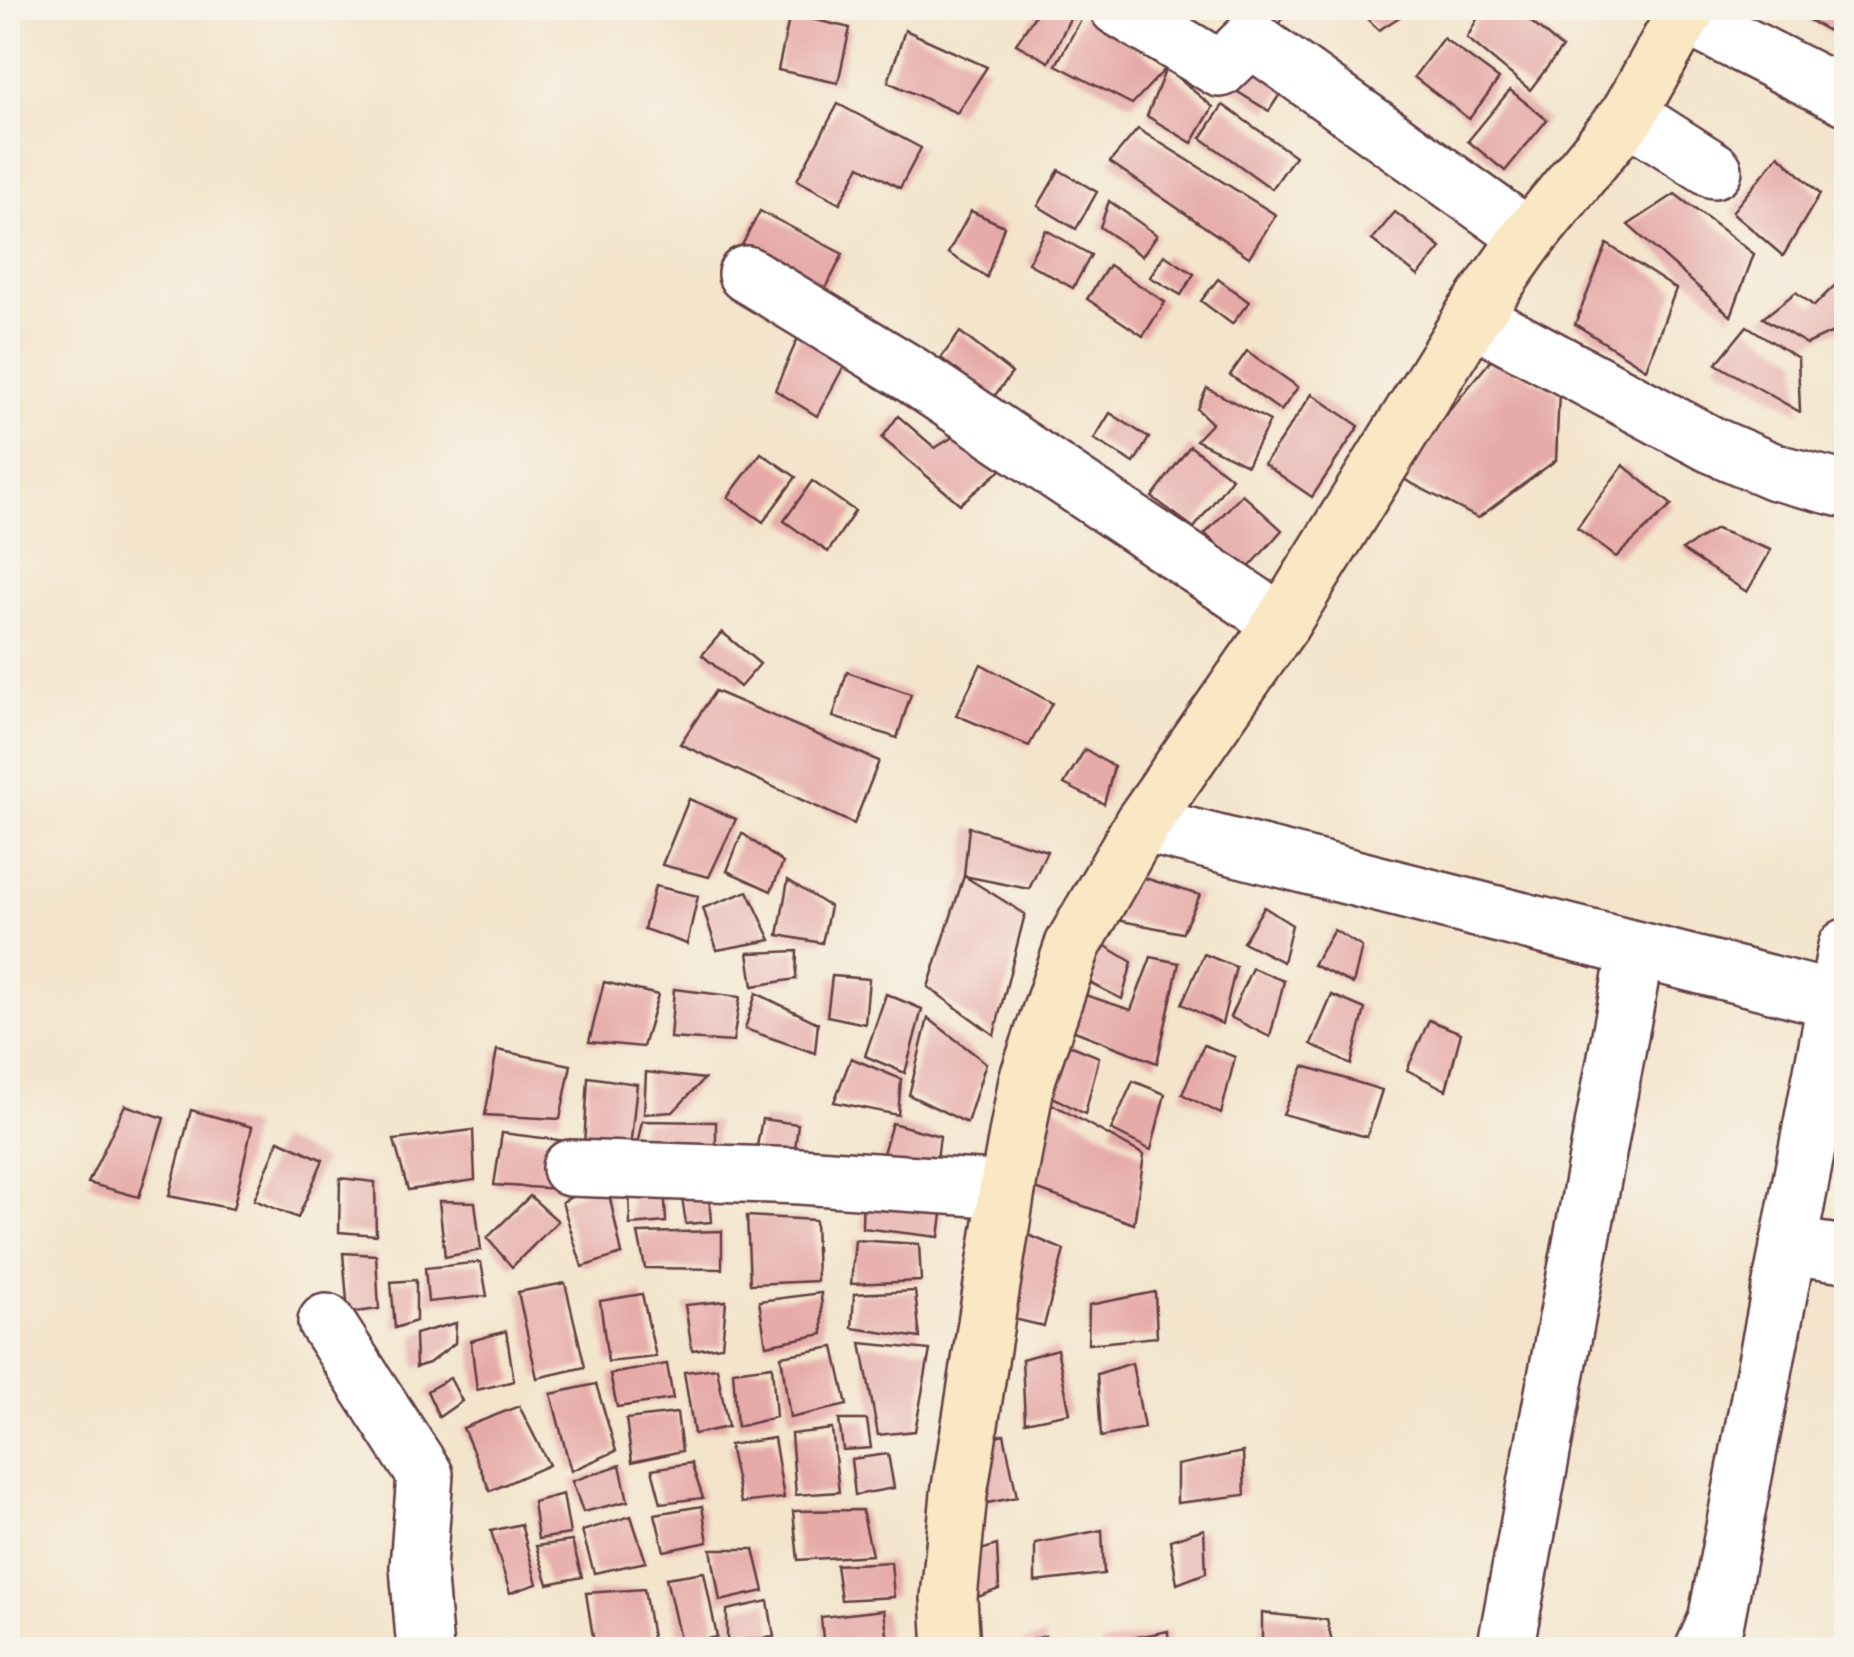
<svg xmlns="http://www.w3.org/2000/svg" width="1854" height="1657" font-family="'IM FELL Double Pica',serif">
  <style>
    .building { fill: #e6aaa8 }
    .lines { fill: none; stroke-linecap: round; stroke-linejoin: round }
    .street-casing { stroke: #633d43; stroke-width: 60 }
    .secondary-casing { stroke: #633d43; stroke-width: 60 }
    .street { stroke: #fff; stroke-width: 55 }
    .secondary { stroke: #fae7c3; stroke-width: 55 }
  </style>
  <rect width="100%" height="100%" fill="#f7f3e8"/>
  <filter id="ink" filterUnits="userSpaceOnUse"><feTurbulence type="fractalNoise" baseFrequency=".01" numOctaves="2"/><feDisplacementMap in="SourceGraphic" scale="20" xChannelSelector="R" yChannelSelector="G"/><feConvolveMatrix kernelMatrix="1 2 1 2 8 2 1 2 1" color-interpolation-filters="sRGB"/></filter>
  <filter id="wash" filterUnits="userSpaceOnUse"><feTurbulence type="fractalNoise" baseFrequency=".0048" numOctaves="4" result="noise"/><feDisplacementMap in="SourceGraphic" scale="40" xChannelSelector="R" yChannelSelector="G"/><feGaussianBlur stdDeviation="2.25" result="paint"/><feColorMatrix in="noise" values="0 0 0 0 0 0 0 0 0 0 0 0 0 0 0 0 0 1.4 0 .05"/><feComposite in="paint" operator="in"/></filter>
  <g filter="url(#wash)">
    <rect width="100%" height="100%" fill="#f3e4cb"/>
    <g id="blocks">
      <g class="building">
        <path d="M1040 8H1075L1049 62 1016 44Z"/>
        <path d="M1235 8H1292L1269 34Z"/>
        <path d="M1355 8H1405L1409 11 1379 30Z"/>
        <path d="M1483 8H1515L1562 48 1530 90 1467 38Z"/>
        <path d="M1808 8H1846L1845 40 1803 17Z"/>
        <path d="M790 14 850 28 838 83 778 70Z"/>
        <path d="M1084 14 1166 68 1132 104 1056 65Z"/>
        <path d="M905 30 987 67 957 113 888 82Z"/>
        <path d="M1443 38 1499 79 1469 119 1414 77Z"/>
        <path d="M1248 54 1289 80 1269 111 1228 86Z"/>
        <path d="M1166 68 1213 107 1192 143 1147 116Z"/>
        <path d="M1510 90 1547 120 1505 171 1468 141Z"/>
        <path d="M838 104 921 148 900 188 860 166 840 203 797 180Z"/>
        <path d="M1223 105 1295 156 1272 189 1201 138Z"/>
        <path d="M1138 129 1276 215 1249 257 1110 162Z"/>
        <path d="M1779 155 1820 194 1783 256 1732 212Z"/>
        <path d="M1059 170 1097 192 1076 229 1038 206Z"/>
        <path d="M8 178 22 223 8 229Z"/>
        <path d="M1675 194 1754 254 1731 316 1628 225Z"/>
        <path d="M1109 201 1157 235 1142 256 1100 227Z"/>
        <path d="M760 211 843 254 825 290 741 247Z"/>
        <path d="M971 211 1004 226 987 277 948 253Z"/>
        <path d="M1395 212 1441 248 1418 276 1372 240Z"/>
        <path d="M1046 230 1091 255 1073 288 1028 263Z"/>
        <path d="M1607 244 1676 289 1646 369 1575 324Z"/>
        <path d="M1164 255 1194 274 1181 295 1150 277Z"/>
        <path d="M1109 265 1165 302 1143 336 1087 299Z"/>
        <path d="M1218 279 1249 302 1232 324 1201 301Z"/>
        <path d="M1835 285 1846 298V326L1807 344 1763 318 1796 292 1814 306Z"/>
        <path d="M1747 326 1798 358 1800 412 1716 364Z"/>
        <path d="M801 331 852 351 817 416 775 390Z"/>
        <path d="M960 332 1012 373 992 399 941 358Z"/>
        <path d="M1247 351 1298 387 1281 411 1230 375Z"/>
        <path d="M1492 359 1559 392 1556 460 1478 518 1396 475Z"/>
        <path d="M1207 388 1270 421 1247 465 1196 440 1212 423 1197 409Z"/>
        <path d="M1312 394 1359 426 1312 497 1264 464Z"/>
        <path d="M1110 413 1149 438 1134 463 1094 439Z"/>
        <path d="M898 416 935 448 961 432 1012 461 960 504 882 438Z"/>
        <path d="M1190 446 1232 478 1194 528 1152 497Z"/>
        <path d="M761 453 796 477 763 522 728 497Z"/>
        <path d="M1623 465 1672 505 1616 557 1577 528Z"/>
        <path d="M812 481 855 511 828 552 784 521Z"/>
        <path d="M1242 494 1282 530 1246 571 1205 534Z"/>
        <path d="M1716 529 1771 550 1747 592 1682 550Z"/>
        <path d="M722 632 760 664 740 687 702 655Z"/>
        <path d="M981 664 1052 703 1029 746 956 715Z"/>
        <path d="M847 672 911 694 897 738 833 717Z"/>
        <path d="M715 691 879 761 854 824 680 744Z"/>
        <path d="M1085 749 1114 767 1104 804 1064 784Z"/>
        <path d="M689 799 736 819 709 877 662 865Z"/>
        <path d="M969 827 1047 851 1029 889 964 876 1025 914 994 1035 928 987 964 876Z"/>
        <path d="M742 833 783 863 771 891 727 871Z"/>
        <path d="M1122 871 1200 895 1182 933 1117 920Z"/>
        <path d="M788 880 830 907 822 943 778 935Z"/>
        <path d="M655 886 698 896 687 944 644 929Z"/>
        <path d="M748 891 771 940 717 950 703 908Z"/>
        <path d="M1264 907 1292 925 1283 962 1243 942Z"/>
        <path d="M1334 930 1362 947 1353 984 1313 965Z"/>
        <path d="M1104 945 1132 962 1122 999 1083 979Z"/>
        <path d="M797 951 796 979 753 986 748 953Z"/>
        <path d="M1204 954 1236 967 1222 1024 1182 1004Z"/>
        <path d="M1151 957 1179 963 1157 1063 1049 1021 1064 988 1131 1010Z"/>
        <path d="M1252 968 1284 981 1270 1037 1230 1017Z"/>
        <path d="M832 976 869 979 865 1024 827 1016Z"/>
        <path d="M604 982 658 995 643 1047 589 1042Z"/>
        <path d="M674 989 740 997 733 1042 670 1038Z"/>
        <path d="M756 993 818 1023 815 1053 745 1029Z"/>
        <path d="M886 994 922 1009 905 1073 865 1056Z"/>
        <path d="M1332 995 1365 1009 1351 1065 1311 1044Z"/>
        <path d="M928 1018 986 1063 967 1123 909 1095Z"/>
        <path d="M1429 1020 1461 1033 1446 1090 1407 1070Z"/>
        <path d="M1067 1044 1099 1057 1085 1114 1045 1093Z"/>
        <path d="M1204 1045 1235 1057 1221 1114 1182 1094Z"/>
        <path d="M497 1050 571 1065 560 1119 485 1115Z"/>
        <path d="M851 1058 901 1079 898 1115 834 1102Z"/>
        <path d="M1304 1066 1382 1090 1367 1137 1283 1114Z"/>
        <path d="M646 1072 704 1079 673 1112 644 1114Z"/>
        <path d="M588 1077 637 1084 630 1150 584 1146Z"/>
        <path d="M1133 1081 1165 1094 1151 1150 1111 1130Z"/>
        <path d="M1052 1104 1144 1155 1134 1224 1027 1186Z"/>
        <path d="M125 1105 164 1118 139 1197 88 1183Z"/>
        <path d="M191 1110 252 1127 233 1209 169 1196Z"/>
        <path d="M762 1119 798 1124 794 1159 755 1157Z"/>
        <path d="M642 1121 716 1122V1153L635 1155Z"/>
        <path d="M892 1123 940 1136 935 1175 879 1167Z"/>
        <path d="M473 1130 475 1180 408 1190 394 1140Z"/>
        <path d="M502 1133 567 1141 560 1189 494 1185Z"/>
        <path d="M279 1140 323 1160 298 1218 254 1200Z"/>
        <path d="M340 1178 375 1182 376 1235 339 1232Z"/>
        <path d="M629 1179 664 1182 666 1222 630 1225Z"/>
        <path d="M606 1180 622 1254 582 1267 562 1202Z"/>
        <path d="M863 1188 944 1199 939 1237 862 1228Z"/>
        <path d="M530 1196 558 1221 512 1267 487 1238Z"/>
        <path d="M709 1196 711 1222 686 1224 682 1198Z"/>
        <path d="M439 1201 475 1202 481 1250 445 1257Z"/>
        <path d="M747 1216 815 1220 817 1281 750 1284Z"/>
        <path d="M722 1231V1269L645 1268 638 1233Z"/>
        <path d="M1024 1233 1064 1250 1044 1326 1005 1317Z"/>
        <path d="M855 1240 919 1244 921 1281 851 1284Z"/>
        <path d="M343 1253 376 1255 379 1309 348 1313Z"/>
        <path d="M481 1262 487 1296 428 1302 425 1268Z"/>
        <path d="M416 1280V1321L395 1328 391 1282Z"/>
        <path d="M565 1283 585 1367 537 1378 518 1292Z"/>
        <path d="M915 1291 920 1338 852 1328 854 1294Z"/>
        <path d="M1155 1292 1157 1337 1088 1344 1089 1305Z"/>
        <path d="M821 1293 823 1334 766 1345 759 1301Z"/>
        <path d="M642 1294 656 1357 608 1362 600 1301Z"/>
        <path d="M726 1301 722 1346 692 1350 685 1305Z"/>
        <path d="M456 1323 455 1343 429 1363 416 1367 415 1334Z"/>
        <path d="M506 1331 514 1381 477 1390 471 1341Z"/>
        <path d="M861 1343 930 1350 915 1431 878 1435Z"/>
        <path d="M834 1347 847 1405 790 1418 781 1356Z"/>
        <path d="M1057 1349 1070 1413 1025 1422 1022 1359Z"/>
        <path d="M1132 1363 1144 1428 1101 1437 1097 1374Z"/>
        <path d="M667 1364 673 1399 617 1407 610 1374Z"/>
        <path d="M772 1366 776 1417 737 1427 733 1371Z"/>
        <path d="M717 1368 728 1427 694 1434 684 1372Z"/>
        <path d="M450 1378 462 1401 439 1417 427 1391Z"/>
        <path d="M596 1384 616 1451 571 1471 551 1394Z"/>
        <path d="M519 1406 549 1465 490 1491 463 1428Z"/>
        <path d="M677 1413 682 1451 632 1462 626 1419Z"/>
        <path d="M839 1420H867L871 1448 843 1450Z"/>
        <path d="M832 1429 839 1492 796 1495 791 1434Z"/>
        <path d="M1004 1434 1017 1497 973 1506 969 1443Z"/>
        <path d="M774 1438 784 1498 741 1503 729 1445Z"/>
        <path d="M1243 1452 1245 1495 1177 1503V1465Z"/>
        <path d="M888 1454 894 1488 855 1495 851 1459Z"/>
        <path d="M691 1463 703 1498 661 1503 652 1469Z"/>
        <path d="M620 1465 628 1501 583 1512 572 1481Z"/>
        <path d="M563 1494 570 1534 538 1539 533 1502Z"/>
        <path d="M702 1506 708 1542 664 1551 655 1514Z"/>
        <path d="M862 1510 872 1555 798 1560 793 1511Z"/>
        <path d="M631 1516 646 1562 594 1573 582 1531Z"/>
        <path d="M521 1524 537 1584 510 1593 491 1531Z"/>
        <path d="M1204 1529 1206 1573 1177 1584 1170 1540Z"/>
        <path d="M1102 1530 1104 1574 1035 1582V1543Z"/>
        <path d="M572 1541 582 1577 548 1584 536 1546Z"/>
        <path d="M997 1545 999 1589 970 1600 962 1556Z"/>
        <path d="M711 1549H754L764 1591 720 1601Z"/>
        <path d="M891 1562 894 1597 841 1600 836 1565Z"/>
        <path d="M704 1572 717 1637 681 1644 666 1578Z"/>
        <path d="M644 1589 654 1650H595L586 1593Z"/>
        <path d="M768 1601 774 1637 727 1642V1610Z"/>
        <path d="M884 1610 889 1650H824L821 1617Z"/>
        <path d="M1262 1613 1327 1620 1333 1646 1262 1640Z"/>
        <path d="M1168 1631 1169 1650H1101V1644Z"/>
        <path d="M1045 1636 1046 1650H1011V1646Z"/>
      </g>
    </g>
  </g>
  <g filter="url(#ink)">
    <use href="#blocks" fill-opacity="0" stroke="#633d43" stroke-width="2.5"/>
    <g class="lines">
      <g class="street-casing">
        <g id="street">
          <path d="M1118 8 1220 69 1251 39 1529 237"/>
          <path d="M1685 16 1846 97"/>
          <path d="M1628 115 1714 170"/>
          <path d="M746 274 912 375 1282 623"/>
          <path d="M1472 317 1712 445 1775 472 1846 490"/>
          <path d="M1142 824 1835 1000"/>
          <path d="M570 1168 800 1176 1007 1190"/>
          <path d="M1788 1246 1846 1254"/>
          <path d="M326 1322 425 1475 418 1567 425 1650"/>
          <path d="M1505 1650 1636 950"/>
          <path d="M1703 1650 1716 1621 1846 947"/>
        </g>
      </g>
      <g class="secondary-casing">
        <path id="secondary" d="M952 1650 949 1598 959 1494 1007 1190 1027 1080 1073 945 1142 824 1282 623 1472 317 1529 237 1628 115 1688 8"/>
      </g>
      <use href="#street" class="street"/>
      <use href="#secondary" class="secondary"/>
    </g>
  </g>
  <rect width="1854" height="1657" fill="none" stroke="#f7f3e8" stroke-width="40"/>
</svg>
